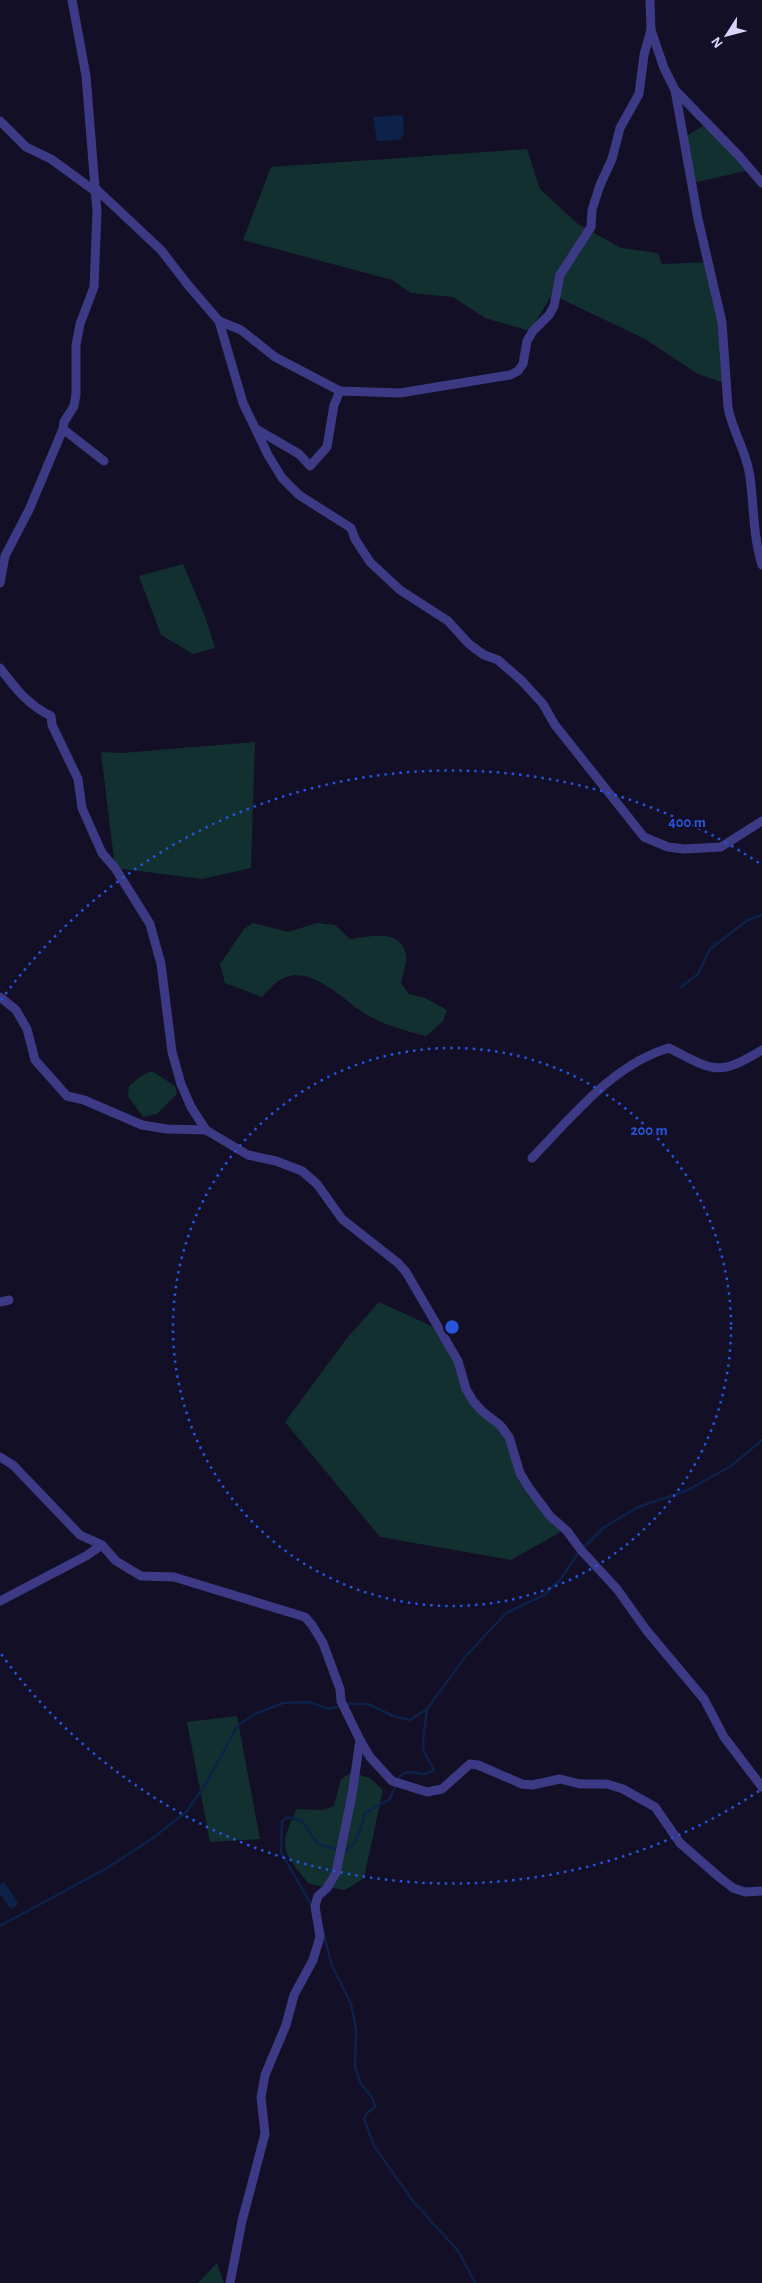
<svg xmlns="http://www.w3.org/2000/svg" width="762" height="2283" font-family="'Alegreya Sans',sans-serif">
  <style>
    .green { fill: #12302f }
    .water { fill: #0c2248 }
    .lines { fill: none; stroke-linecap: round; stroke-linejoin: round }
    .stream { stroke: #0c2248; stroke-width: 2.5 }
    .street { stroke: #3d3a85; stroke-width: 9 }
    .ring { fill: none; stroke: #2655da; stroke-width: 2.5; stroke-dasharray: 2.5 5 }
    .centre { fill: #2655da; stroke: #130f26; stroke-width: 2.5 }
    .ring-label { font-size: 15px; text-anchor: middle; font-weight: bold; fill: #2655da; stroke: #130f26; stroke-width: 4; stroke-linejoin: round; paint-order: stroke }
  </style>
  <rect width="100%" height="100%" fill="#130f26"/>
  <g class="green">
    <path d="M708 123 750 170 693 183 683 138Z"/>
    <path d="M527 149 540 189 578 224 621 248 658 253 662 264 708 262 730 385 698 374 645 339 561 299 550 298 530 331 485 318 453 297 411 293 392 280 243 240 271 167Z"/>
    <path d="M183 564 205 616 215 648 193 654 161 635 139 576Z"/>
    <path d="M255 742 251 868 202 879 115 868 101 752 122 753Z"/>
    <path d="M253 923 288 932 317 923 335 925 350 939C369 937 402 927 406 956 407 964 402 975 401 983L409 994 425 998 447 1010 443 1021 426 1036C406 1031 385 1025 367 1015 343 1001 307 958 276 983 271 987 267 992 262 997L225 983 220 964 244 929Z"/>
    <path d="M152 1071 175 1086 177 1094 157 1114 143 1117 128 1096 129 1086 141 1076Z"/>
    <path d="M379 1302 438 1329 458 1361 468 1396 506 1431 519 1474 566 1529 511 1560 380 1537 285 1422 347 1338Z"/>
    <path d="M237 1716 260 1839 210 1842 187 1722Z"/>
    <path d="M351 1773 370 1778 383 1790 364 1878 345 1890 309 1884C283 1851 277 1849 297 1809L323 1810 334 1806 341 1779Z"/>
    <path d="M217 2263 224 2283H198Z"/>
  </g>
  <g class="water">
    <path d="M403 115 404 132 401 140 377 141 373 117Z"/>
    <path d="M4 1882 19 1904 11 1909 0 1894V1884Z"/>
  </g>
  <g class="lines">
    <g class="stream">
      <path d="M681 987 698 974 710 949 748 920 762 915"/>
      <path d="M583 1548 603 1528 638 1507 686 1491 731 1466 762 1440"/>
      <path d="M312 1906 281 1852 282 1821 288 1817 302 1821 318 1844 338 1850H346L353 1845 361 1828 365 1813 390 1799 400 1776 407 1772 425 1774 434 1770 424 1752 423 1741 427 1709"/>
      <path d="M0 1926 107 1868 153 1838 186 1812 207 1782 238 1725 255 1714 283 1703 309 1702 329 1709 348 1704H368L393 1716 410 1720 427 1709 465 1657 506 1613 544 1595 560 1580 579 1552"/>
      <path d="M322 1926 331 1963 351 2004 356 2029 355 2067 360 2082 373 2099 375 2107 367 2113 364 2119 374 2146 413 2201 459 2252 475 2283"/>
    </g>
    <g class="street">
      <path d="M72 0 86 76 97 212 94 287 80 324 76 345V394L74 406 64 422 63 429 104 461"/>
      <path d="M650 0 651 30 664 68 675 90 698 219 722 322 728 407C732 431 747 452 750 477 754 507 753 536 762 565"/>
      <path d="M675 90 739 156 762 183"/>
      <path d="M0 121 26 147 51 159 95 191"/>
      <path d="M95 188 161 250 188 285 219 321 243 403 268 455 282 478 299 495 351 528 355 539 370 562 400 590 448 621 469 644 484 655 498 660 522 681 543 704 555 725 644 837 668 847 684 849 721 847 762 821"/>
      <path d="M219 321 241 330 275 357 340 391 400 393 510 375 518 371 523 364 527 341 533 331 549 315 554 306 560 275 591 227 592 210 600 185 612 159 620 128 639 94 644 55 651 30"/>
      <path d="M256 429 299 454 310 466 327 447 334 405 340 391"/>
      <path d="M0 583 5 556 29 510 63 429"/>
      <path d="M0 668C15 688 28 705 51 716L52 725 78 779 82 808 102 853 115 868 150 924 161 964 172 1052 181 1084 191 1107 206 1130"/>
      <path d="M0 997 16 1010 27 1029 35 1060 67 1096 84 1100 142 1125 167 1129 206 1130 248 1155 276 1161 302 1171 317 1184 342 1219 398 1263 406 1272 458 1361 466 1389 473 1401 482 1411 500 1425 509 1437 520 1473 529 1488 550 1516 567 1531 581 1550 617 1589 647 1631 704 1699 724 1737 762 1787"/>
      <path d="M532 1158C571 1118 613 1064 669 1048 714 1071 717 1077 762 1050"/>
      <path d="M0 1302 9 1300"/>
      <path d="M0 1457 13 1465 80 1535 102 1545 116 1561 141 1576 174 1577 305 1617 312 1625 323 1643 340 1689 341 1701 360 1740 370 1757 392 1781 427 1792 442 1789 470 1764 478 1765 522 1784 532 1785 560 1779 580 1784H607L623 1789 655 1807 680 1843 719 1877 733 1888 745 1892 762 1891"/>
      <path d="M0 1601 86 1556 102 1545"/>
      <path d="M230 2283 242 2221 265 2134 261 2097 265 2075 286 2025 294 1995 313 1960 320 1937 315 1906 318 1896 327 1888 336 1873 352 1795 360 1740"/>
    </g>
  </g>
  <g class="ring">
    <circle cx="452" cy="1327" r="279"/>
    <path d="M759 1791A557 557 0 0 1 1 1654M1 1000A557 557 0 0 1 759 863"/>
  </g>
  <circle cx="452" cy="1327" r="8" class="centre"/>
  <g class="ring-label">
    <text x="687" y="827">400 m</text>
    <text x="649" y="1135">200 m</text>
  </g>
  <g transform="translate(727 35) rotate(234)" stroke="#130f26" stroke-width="4" paint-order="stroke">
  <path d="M0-4L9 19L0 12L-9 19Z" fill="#d9d4ff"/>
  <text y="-8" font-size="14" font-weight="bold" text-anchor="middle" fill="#d9d4ff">N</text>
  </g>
</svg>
